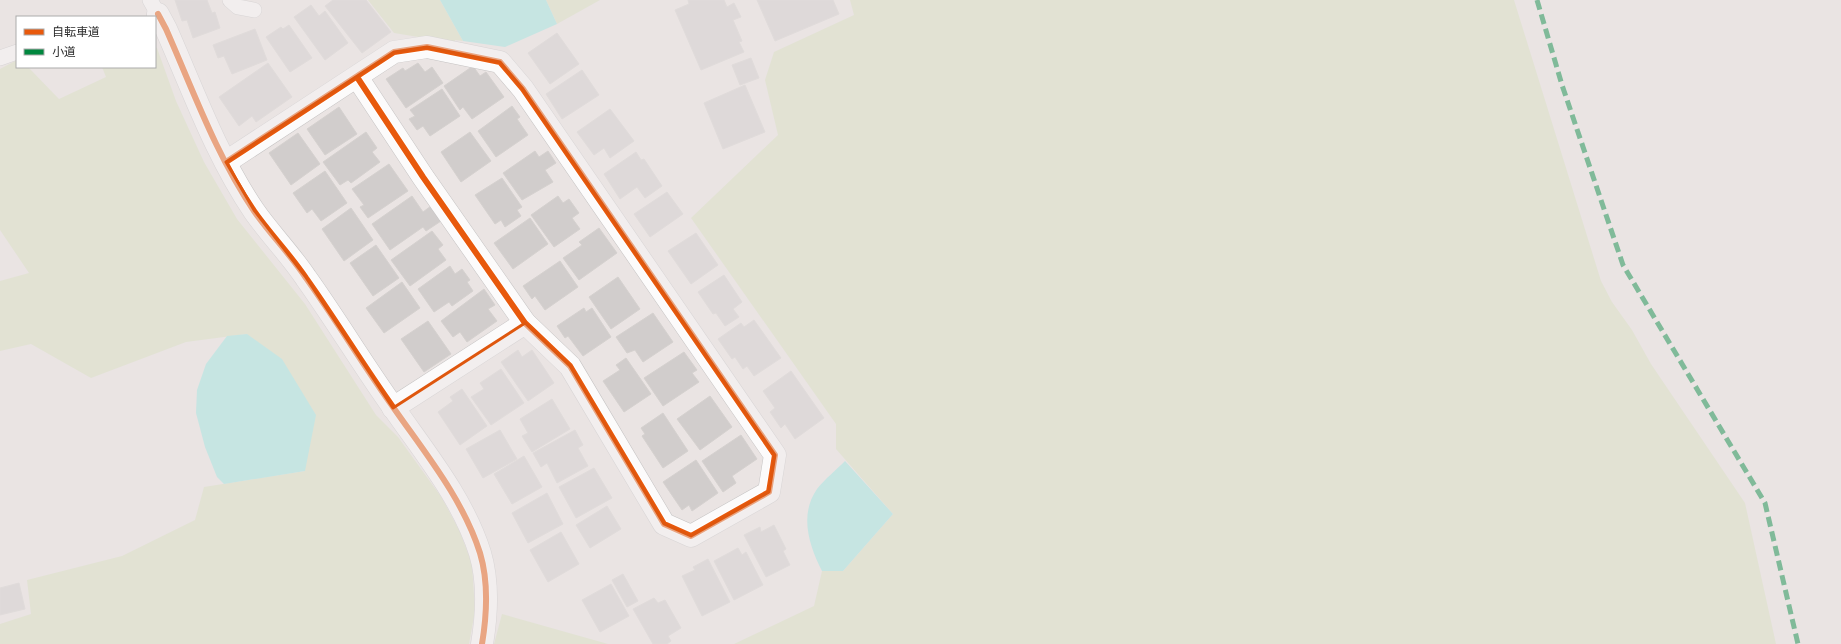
<svg xmlns="http://www.w3.org/2000/svg" width="1841" height="644" font-family="Inter,'Noto Sans JP',sans-serif">
  <style>
    .green { fill: #d9e1bf }
    .water { fill: #9ce6e1 }
    .building { fill: #d1cdcc; stroke: #d5d1cf }
    .lines { fill: none; stroke-linecap: round; stroke-linejoin: round }
    .lane-casing { stroke: #c5c3c3; stroke-width: 16 }
    .street-casing { stroke: #c5c3c3; stroke-width: 23 }
    .lane { stroke: #fcfbfb; stroke-width: 15 }
    .street { stroke: #fcfbfb; stroke-width: 22 }
    .quiet { stroke: #00873e; stroke-width: 5; stroke-dasharray: 10 5; stroke-linecap: butt }
    .cycleway-casing { stroke: #fff; stroke-width: 8 }
    .cycleway { stroke: #e8590c; stroke-width: 6 }
    .marked { fill: none; stroke: #df570e; stroke-width: 3; stroke-linejoin: round }
  </style>
  <rect width="100%" height="100%" fill="#eae4e3"/>
  <g class="green">
    <path d="M368 0H440L463 41 455 40V43L394 33Z"/>
    <path d="M546 0H600L557 24Z"/>
    <path d="M850 0H1514L1601 281 1612 302 1632 330 1651 364 1745 503 1776 644H734L814 606 822 571H843L893 514 836 449V424L691 218 778 135 765 80 774 52 854 15Z"/>
    <path d="M155 47 157 48 176 101 204 162 237 219 305 304 376 415 398 437 442 498 460 532 472 564 475 611 469 644H0V624L31 614 27 580 122 556 195 520 204 487 305 471 247 334 186 342 91 378 31 344 0 351V281L29 273 0 230V69L17 60V67H28L59 99 106 77 102 67H155Z"/>
    <path d="M502 614 608 644H494Z"/>
  </g>
  <g class="water">
    <path d="M440 0H546L557 24 505 47 463 41Z"/>
    <path d="M247 334 282 359 316 415 305 471 224 484 217 477 205 447 196 413 197 390 206 364 227 336Z"/>
    <path d="M845 461 893 514 843 571H822C809 545 799 515 817 489 825 479 836 470 845 461Z"/>
  </g>
  <g class="building">
    <path d="M175 0H207L212 13 215 12 220 28 193 38 187 20 182 21Z"/>
    <path d="M333 0H366L391 32 362 53 325 6Z"/>
    <path d="M688 0H724L727 7 734 3 741 17 733 20 742 41 739 42 744 52 701 70 675 10 689 4Z"/>
    <path d="M757 0H833L839 14 775 41Z"/>
    <path d="M311 5 319 16 325 11 348 43 325 60 294 17Z"/>
    <path d="M289 25 312 58 290 72 266 37 281 27 283 29Z"/>
    <path d="M255 29 267 60 232 74 224 56 218 58 213 45Z"/>
    <path d="M557 33 579 64 550 84 528 53Z"/>
    <path d="M751 58 759 78 740 85 732 65Z"/>
    <path d="M268 63 292 97 256 122 252 116 239 126 219 97Z"/>
    <path d="M418 63 425 72 432 67 443 83 406 108 386 79 403 68 405 71Z"/>
    <path d="M473 66 480 76 486 72 504 97 472 119 463 107 460 110 444 86Z"/>
    <path d="M582 70 599 95 562 119 546 94Z"/>
    <path d="M745 85 765 132 723 149 704 103Z"/>
    <path d="M442 89 460 116 430 136 423 126 417 130 409 119 415 116 410 110Z"/>
    <path d="M512 106 520 117 517 119 528 135 496 157 478 131Z"/>
    <path d="M339 107 357 134 325 155 307 129Z"/>
    <path d="M610 109 634 141 610 158 604 148 594 155 577 132Z"/>
    <path d="M366 132 377 148 372 152 380 162 351 183 348 180 340 185 323 162Z"/>
    <path d="M470 132 491 161 461 182 441 152Z"/>
    <path d="M298 133 320 164 291 185 269 153Z"/>
    <path d="M535 151 539 157 548 151 556 163 545 170 553 182 522 200 503 173Z"/>
    <path d="M636 152 641 160 644 159 662 186 645 198 637 187 620 199 604 174Z"/>
    <path d="M389 164 408 191 368 218 360 207 364 205 352 189Z"/>
    <path d="M325 171 347 203 321 221 312 209 307 213 293 193Z"/>
    <path d="M502 178 522 207 517 210 521 216 505 227 501 220 495 224 475 195Z"/>
    <path d="M667 192 683 214 650 237 634 214Z"/>
    <path d="M412 196 423 212 431 206 441 221 426 231 423 227 390 250 372 224Z"/>
    <path d="M558 196 563 203 569 199 579 213 572 218 580 229 554 247 531 215Z"/>
    <path d="M351 208 373 240 344 261 322 229Z"/>
    <path d="M530 218 548 244 513 269 494 243Z"/>
    <path d="M599 228 617 253 579 280 563 258 582 245 579 242Z"/>
    <path d="M432 231 443 245 438 249 446 260 410 286 391 260Z"/>
    <path d="M696 233 718 265 691 284 668 251Z"/>
    <path d="M376 245 399 278 373 296 350 263Z"/>
    <path d="M560 261 578 287 545 310 535 296 532 299 523 286Z"/>
    <path d="M450 266 455 274 462 269 470 280 467 282 473 291 452 306 449 302 434 312 418 289Z"/>
    <path d="M724 275 742 302 733 309 739 317 725 326 716 313 713 314 698 292Z"/>
    <path d="M618 277 640 309 611 329 589 297Z"/>
    <path d="M402 282 420 308 384 333 366 308Z"/>
    <path d="M484 289 495 305 488 309 497 321 467 342 460 332 453 337 441 321Z"/>
    <path d="M584 308 586 312 592 308 611 337 583 356 568 336 565 338 557 326Z"/>
    <path d="M653 313 673 342 643 362 635 350 627 353 616 337Z"/>
    <path d="M754 320 781 358 754 376 747 366 743 369 735 357 732 359 718 339 741 323 744 327Z"/>
    <path d="M428 321 451 354 424 372 401 339Z"/>
    <path d="M518 350 522 357 532 350 554 383 528 401 501 362Z"/>
    <path d="M684 352 697 370 692 373 699 382 663 406 644 378Z"/>
    <path d="M626 358 651 394 624 412 603 381 620 370 616 365Z"/>
    <path d="M501 369 524 403 491 425 471 397 484 389 480 383Z"/>
    <path d="M791 371 824 418 795 439 785 424 781 428 770 412 775 408 763 391Z"/>
    <path d="M462 389 487 426 460 445 438 412 453 401 450 397Z"/>
    <path d="M710 396 732 427 700 450 677 419Z"/>
    <path d="M552 399 570 429 532 452 522 436 528 433 520 419Z"/>
    <path d="M663 413 688 451 663 468 642 436 645 434 641 428Z"/>
    <path d="M500 430 517 459 483 478 466 449Z"/>
    <path d="M575 430 583 445 578 448 588 466 557 483 547 463 541 467 533 453Z"/>
    <path d="M741 435 757 459 732 476 736 483 723 492 702 461Z"/>
    <path d="M524 456 542 487 512 504 494 474Z"/>
    <path d="M696 460 718 493 692 511 689 505 682 510 663 482Z"/>
    <path d="M594 468 612 498 576 518 559 487Z"/>
    <path d="M547 493 563 524 528 543 512 513Z"/>
    <path d="M607 506 621 529 590 548 576 525Z"/>
    <path d="M774 525 786 549 783 551 790 565 766 577 744 535 760 527 761 532Z"/>
    <path d="M561 532 579 564 548 582 530 550Z"/>
    <path d="M738 548 742 555 746 552 763 585 734 600 714 561Z"/>
    <path d="M708 559 730 602 702 616 682 576 695 570 693 567Z"/>
    <path d="M623 574 638 601 627 607 612 580Z"/>
    <path d="M19 583 25 609 0 615V588Z"/>
    <path d="M611 584 629 616 600 632 582 600Z"/>
    <path d="M654 598 658 603 665 600 681 628 668 636 671 641 667 644H653L633 609Z"/>
  </g>
  <g class="lines">
    <g class="lane-casing">
      <g id="lane">
        <path d="M150 0 158 14 154 17"/>
        <path d="M230 0 238 7 254 10"/>
        <path d="M0 58 17 52"/>
      </g>
    </g>
    <g class="street-casing">
      <g id="street">
        <path d="M158 14 166 29C193 90 216 155 254 211 270 234 290 254 306 278 336 320 363 365 393 407 425 453 463 499 480 553 489 583 487 614 482 644"/>
        <path d="M226 162 394 52 427 47 500 62 523 89 775 455 769 492 691 536 664 524 570 366 525 323 423 177 357 77"/>
        <path d="M393 408 525 323"/>
      </g>
    </g>
    <use href="#lane" class="lane"/>
    <use href="#street" class="street"/>
    <path class="quiet" d="M1537 0 1562 85 1623 265 1765 503 1798 644"/>
    <g class="cycleway-casing">
      <g id="cycleway">
        <path d="M158 14 166 29C193 90 216 155 254 211 270 234 290 254 306 278 336 320 363 365 393 407 425 453 463 499 480 553 489 583 487 614 482 644"/>
        <path d="M226 162 394 52 427 47 500 62 523 89 775 455 769 492 691 536 664 524 570 366 525 323 423 177 357 77"/>
      </g>
    </g>
    <use href="#cycleway" class="cycleway"/>
  </g>
  <path d="M0 0H1841V644H0ZM427 47 500 62 523 89 775 455 769 492 691 536 664 524 570 366 525 323 393 408 305 276 254 210 226 162 394 52Z" fill="#eae4e3" fill-opacity=".55" fill-rule="evenodd"/>
  <path class="marked" d="M427 47 500 62 523 89 775 455 769 492 691 536 664 524 570 366 525 323 393 408 305 276 254 210 226 162 394 52Z"/>
  <rect x="16" y="16" width="140" height="52" fill="#ffffff" stroke="#ababab"/>
  <rect x="24" y="29" width="20" height="6" fill="#e8590c" stroke="#ababab"/>
  <text x="52" y="36" font-size="12" fill="#2d2d2d">自転車道</text>
  <rect x="24" y="49" width="20" height="6" fill="#00873e" stroke="#ababab"/>
  <text x="52" y="56" font-size="12" fill="#2d2d2d">小道</text>
</svg>
